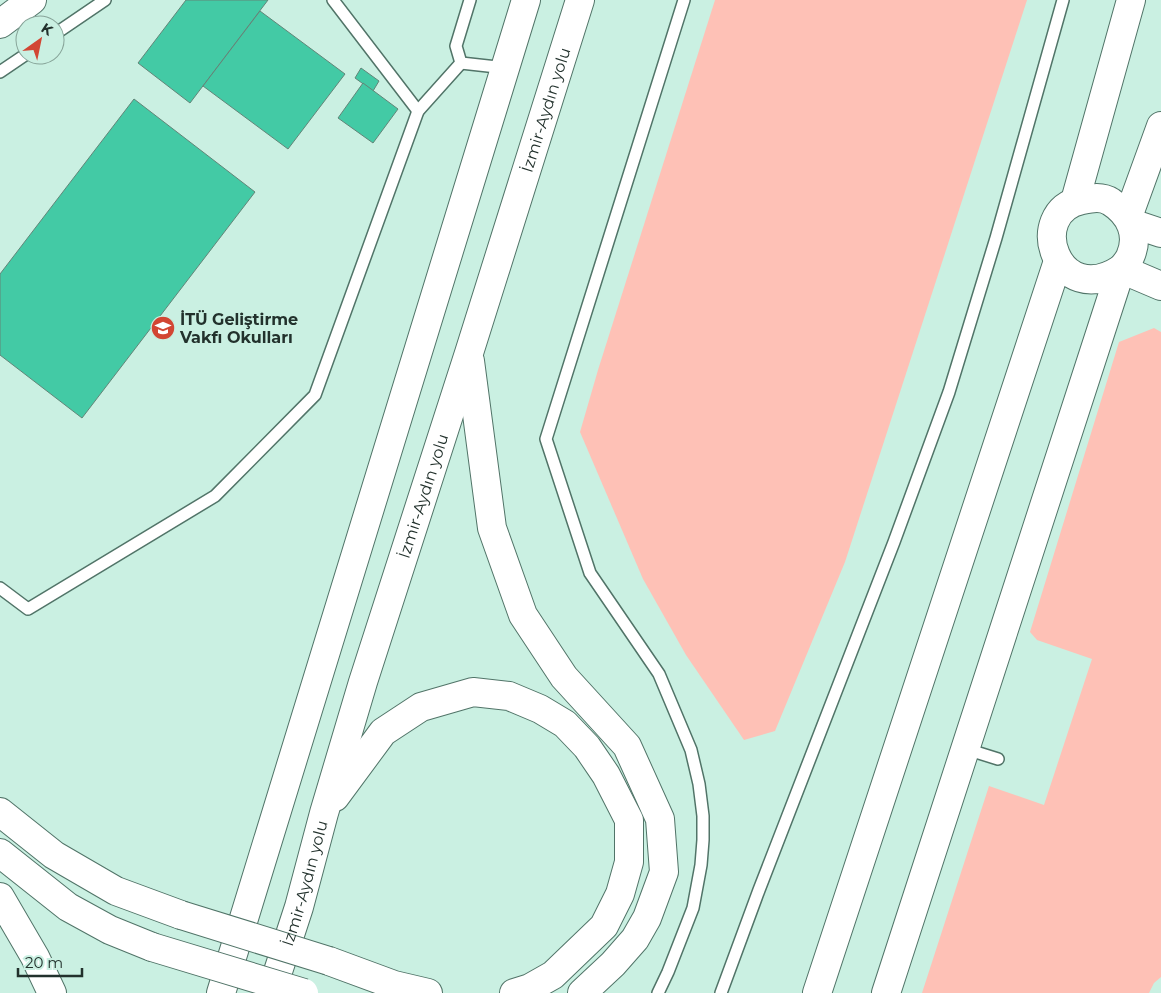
<svg xmlns="http://www.w3.org/2000/svg" width="1161" height="993" font-family="Montserrat,sans-serif">
  <style>
    .green { fill: #fec1b6 }
    .building { fill: #43caa5; stroke: #628578 }
    .lines { fill: none; stroke-linecap: round; stroke-linejoin: round }
    .lane-casing { stroke: #517468; stroke-width: 14 }
    .secondary-casing { stroke: #517468; stroke-width: 30 }
    .highway-casing { stroke: #517468; stroke-width: 30 }
    .lane { stroke: #fff; stroke-width: 11 }
    .secondary { stroke: #fff; stroke-width: 28 }
    .highway { stroke: #fff; stroke-width: 28 }
    .highway-bridge-casing { stroke: #517468; stroke-width: 30; stroke-linecap: butt }
    .highway-bridge { stroke: #fff; stroke-width: 28 }
    .labels { text-anchor: middle; stroke-width: 4; stroke-linejoin: round; paint-order: stroke }
    .street-label { font-size: 16px; fill: #22312c; stroke: #caf0e2 }
    .poi-label { font-size: 16px; font-weight: bold; fill: #22312c; stroke: #caf0e2; text-anchor: start }
  </style>
  <rect width="100%" height="100%" fill="#caf0e2"/>
  <g class="green">
    <path d="M715 0H1027L845 562 775 731 744 740 686 655 643 579 580 432 598 370Z"/>
    <path d="M1154 328 1161 332V977L1154 983 1149 993H922L989 786 1044 805 1092 659 1037 640 1030 632 1119 342Z"/>
  </g>
  <g class="building">
    <path d="M186 0H268L190 103 138 63Z"/>
    <path d="M260 11 345 74 288 149 203 86Z"/>
    <path d="M361 68 379 81 373 91 355 78Z"/>
    <path d="M363 83 398 109 373 143 338 118Z"/>
    <path d="M134 99 255 192 82 418 0 355V274Z"/>
  </g>
  <g class="lines">
    <g class="lane-casing">
      <g id="lane">
        <path d="M333 0 418 111"/>
        <path d="M55 34 105 0"/>
        <path d="M461 63 456 46 470 0"/>
        <path d="M461 63 506 68"/>
        <path d="M0 72 25 55"/>
        <path d="M0 588 28 609 215 496 315 395 418 111 461 63"/>
        <path d="M966 749 998 759"/>
        <path d="M658 993 668 972 693 908 701 865 703 840V816L699 784 691 750 659 674 590 573 546 439 684 0"/>
        <path d="M721 993 759 890 894 542 949 392 996 238 1063 0"/>
      </g>
    </g>
    <g class="secondary-casing">
      <g id="secondary">
        <path d="M1075 201 1131 0"/>
        <path d="M1128 217 1161 126"/>
        <path d="M1131 223 1161 233"/>
        <path d="M1121 269 1161 286"/>
        <path d="M817 993 1058 261"/>
        <path d="M886 993 1121 269C1124 266 1128 261 1130 257 1140 235 1130 214 1111 202 1102 196 1092 198 1082 200 1024 212 1057 311 1121 269"/>
      </g>
    </g>
    <g class="highway-casing">
      <g id="highway">
        <path d="M0 24 32 0"/>
        <path d="M470 361 492 528 523 615 564 677 627 746 660 819 664 872 647 918 635 939 613 964 582 993"/>
        <path d="M335 797 383 732 421 707 473 692 509 696 540 709 565 724 587 747 606 775 629 820V862L620 894 604 926 553 975 530 988 514 993"/>
        <path d="M0 812 54 855 116 891 181 915"/>
        <path d="M0 853 68 907 110 930 152 947"/>
        <path d="M0 897 35 957 52 993"/>
        <path d="M329 961 394 985 428 993"/>
        <path d="M221 993 526 0"/>
        <path id="s1" d="M271 993 299 907 324 813 363 682 469 353 580 0"/>
      </g>
    </g>
    <use href="#lane" class="lane"/>
    <use href="#secondary" class="secondary"/>
    <use href="#highway" class="highway"/>
    <g class="highway-bridge-casing">
      <g id="highway-bridge">
        <path d="M181 915 329 961"/>
        <path d="M152 947 304 993"/>
      </g>
    </g>
    <use href="#highway-bridge" class="highway-bridge"/>
  </g>
  <defs>
    <g id="school-disc" transform="scale(1.25)"><circle r="9.5" fill="#d24633" stroke="#caf0e2"/><path d="M0-5L7-2L0 1L-7-2ZM-4 1L0 2.5L4 1V4Q0 6-4 4Z" fill="#fff"/></g>
  </defs>
  <g fill-rule="evenodd">
    <use href="#school-disc" x="163" y="328"/>
  </g>
  <g class="labels">
    <g class="street-label">
      <text dy="6" stroke="none"><textPath href="#s1" startOffset="925">İzmir-Aydın yolu</textPath></text>
      <text dy="6" stroke="none"><textPath href="#s1" startOffset="520">İzmir-Aydın yolu</textPath></text>
      <text dy="6" stroke="none"><textPath href="#s1" startOffset="115">İzmir-Aydın yolu</textPath></text>
    </g>
    <g class="poi-label">
      <text x="180" y="325">İTÜ Geliştirme<tspan x="180" dy="18">Vakfı Okulları</tspan></text>
    </g>
  </g>
  <g transform="translate(40 40) rotate(33)"><circle r="24" fill="#caf0e2" stroke="#87a499"/>
  <path d="M0-4L9 19L0 12L-9 19Z" fill="#d24633"/>
  <text y="-8" font-size="14" font-weight="bold" text-anchor="middle" fill="#22312c">K</text>
  </g>
  <path d="M18 968v8h64v-8" fill="none" stroke="#22312c" stroke-width="2.5"/>
  <text x="25" y="968" font-size="15" fill="#22312c" stroke="#caf0e2" stroke-width="4" paint-order="stroke">20 m</text>
</svg>
